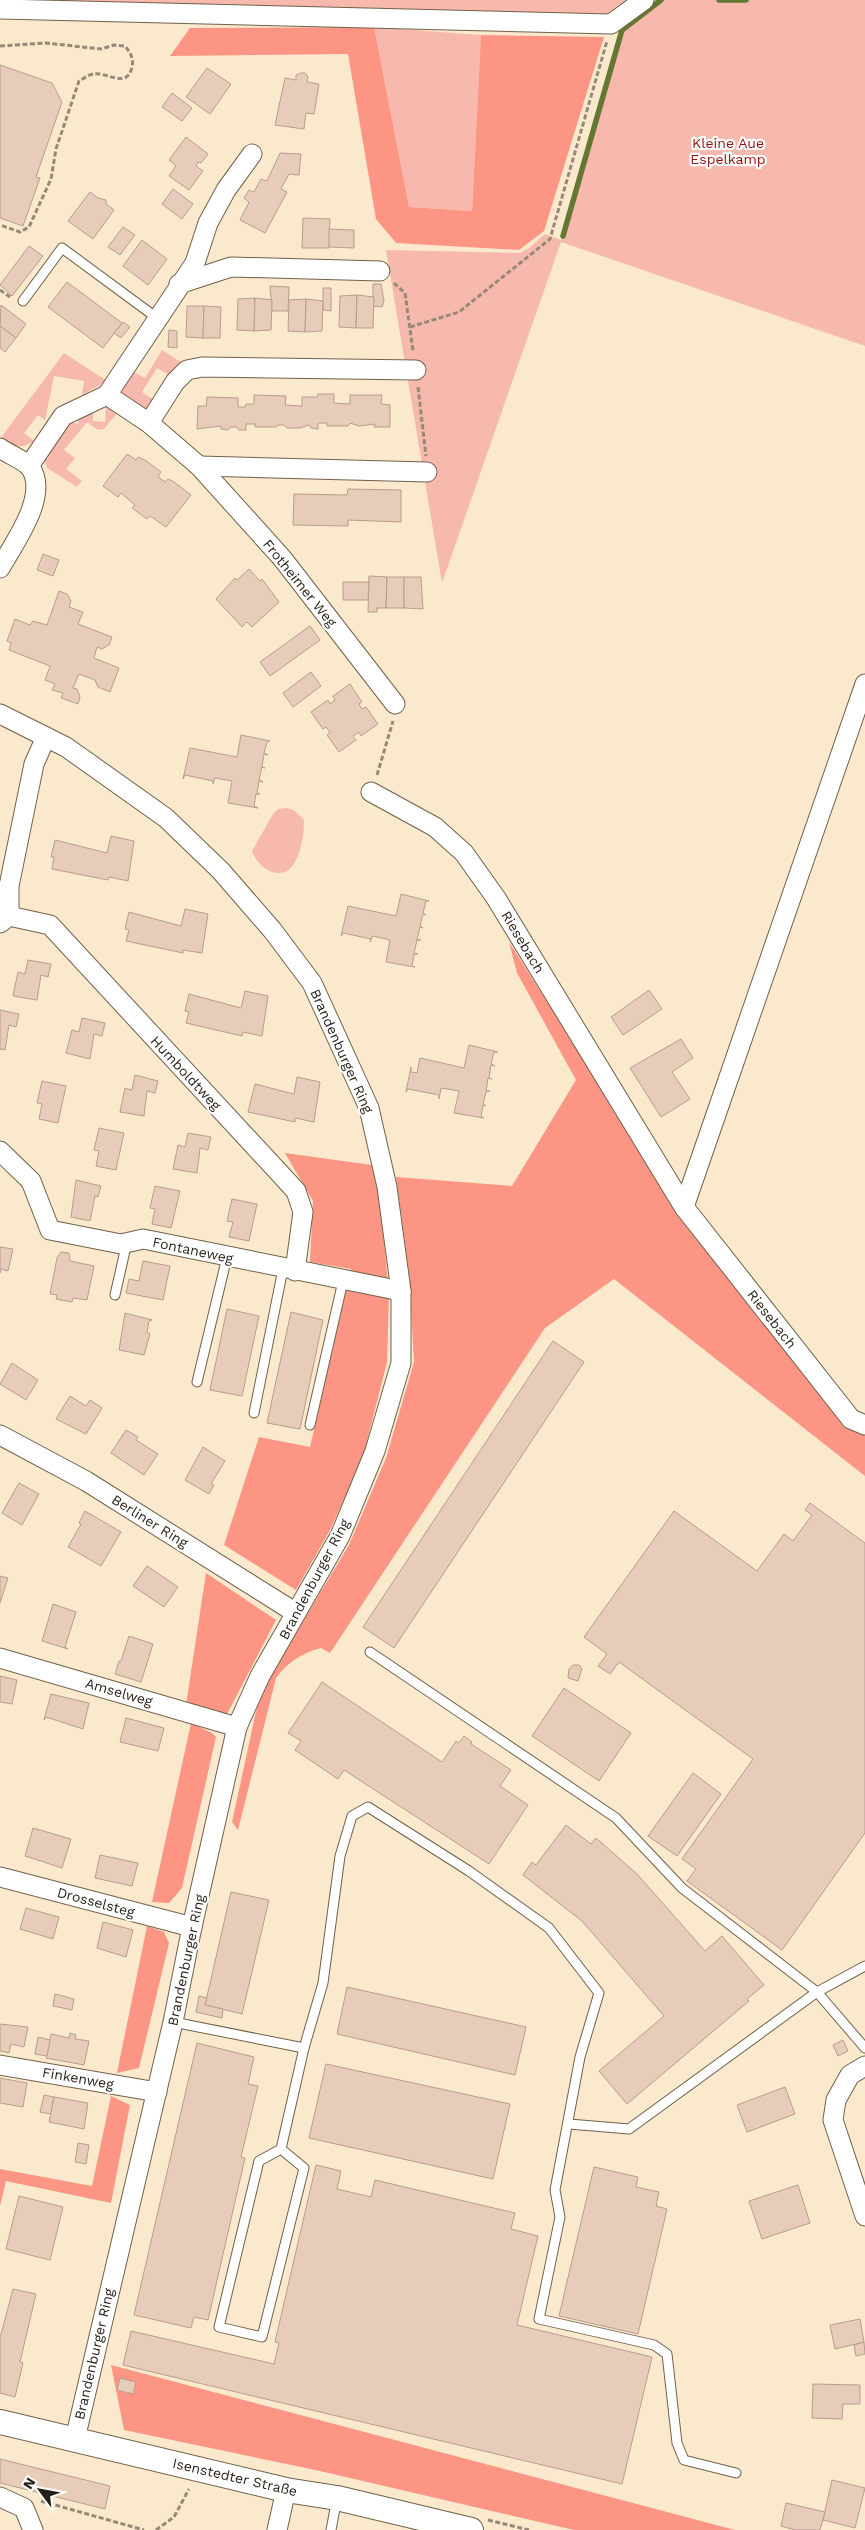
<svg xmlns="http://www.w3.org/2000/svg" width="865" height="2530" font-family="'Work Sans',sans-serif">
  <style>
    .green { fill: #f7b9ae }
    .forest { fill: #fd9585 }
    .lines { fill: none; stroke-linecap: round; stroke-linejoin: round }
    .stream { stroke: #647832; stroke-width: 5.5 }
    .building { fill: #e8ccba; stroke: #b89d8c }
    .service-casing { stroke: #70614a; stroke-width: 11 }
    .minor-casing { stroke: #70614a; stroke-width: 21 }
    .tertiary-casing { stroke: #70614a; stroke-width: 26 }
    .path { stroke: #968977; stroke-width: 3; stroke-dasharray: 5 2.5; stroke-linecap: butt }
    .service { stroke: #fff; stroke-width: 9 }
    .minor { stroke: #fff; stroke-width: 19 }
    .tertiary { stroke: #fff; stroke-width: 24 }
    .labels { text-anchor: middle; stroke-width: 4.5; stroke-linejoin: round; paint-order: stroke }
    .park-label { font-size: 14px; fill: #8f110a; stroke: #fff }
    .street-label { font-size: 14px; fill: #261f16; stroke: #fff }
  </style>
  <rect width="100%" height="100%" fill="#fbe9ce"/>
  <g class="green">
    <path d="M0 0H865V346L561 242 442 583 386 250 520 253 529 248 545 234 561 240 618 36 617 8 607 16Z"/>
    <path d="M374 27 481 35 472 211 409 207Z"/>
    <path d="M162 350 184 364 169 375 157 368 142 392 154 400 147 409H143L120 392 132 371 145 378Z"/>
    <path d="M64 353 107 381 82 395 84 381 54 376 45 420 38 415 24 433 34 441C22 450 13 446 0 439Z"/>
    <path d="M93 407V421L105 422 106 407 118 409V412L104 429 98 430 87 422 64 450 75 458 66 469 82 481 77 487 47 468 44 459 68 422 78 424 79 414Z"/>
    <path d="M287 808 294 810 304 820C304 833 302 850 295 862 283 884 258 869 252 851L273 814 278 809Z"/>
  </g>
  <g class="forest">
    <path d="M374 27 409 207 472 211 481 35 604 37 544 231 519 250 396 243 376 219 348 54 170 56 190 28Z"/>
    <path d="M509 942 671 1197 865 1431V1476L614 1279 545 1328 330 1653 321 1648C302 1653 288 1662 276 1678L238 1830 232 1822 257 1707 267 1681 349 1545 386 1458 414 1362 409 1274 396 1177 512 1186 576 1080 517 973Z"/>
    <path d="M285 1153 372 1165 381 1206 389 1296 387 1362 363 1457 330 1530 296 1590 224 1545 259 1437 310 1447 351 1269 310 1262 313 1201Z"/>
    <path d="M206 1573 276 1620 226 1716 186 1705Z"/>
    <path d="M191 1723 212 1733 216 1737 182 1888 169 1903 152 1902Z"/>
    <path d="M147 1926 164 1932 169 1943 139 2068 117 2073Z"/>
    <path d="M111 2096 130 2105 111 2203 6 2181 0 2206V2169L92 2186Z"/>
    <path d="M111 2365 735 2530H574L320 2471 124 2430Z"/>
  </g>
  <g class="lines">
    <g class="stream">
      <path d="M719 0H746"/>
      <path d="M563 236 622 30 661 0"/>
    </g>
  </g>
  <g class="building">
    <path d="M0 65 52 83 62 102 36 177 40 178 23 226 0 218Z"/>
    <path d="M207 68 231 84 210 114 186 97Z"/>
    <path d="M301 73H305L308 77 307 82 319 84 314 114 306 113 304 129 275 125 285 78 296 80V75Z"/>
    <path d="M172 93 192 108 182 121 162 107Z"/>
    <path d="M186 137 208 154 201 163 198 162 196 166 203 171 189 190 169 176 176 166 169 160Z"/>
    <path d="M280 153 301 154 299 175 289 174 281 189 287 192 265 233 240 220 249 202 244 198 249 190 254 192 261 179 267 181Z"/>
    <path d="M173 189 193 204 182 219 162 204Z"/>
    <path d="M90 192 98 198 106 200V204L114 210 93 239 68 221Z"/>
    <path d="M303 218 330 219 329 248H302Z"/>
    <path d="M123 227 135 235 120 255 108 247Z"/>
    <path d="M329 229 354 230V248L329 247Z"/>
    <path d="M142 240 167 259 148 285 123 266Z"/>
    <path d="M29 246 43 256 12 296 0 285Z"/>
    <path d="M67 282 122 323 103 348 48 307Z"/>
    <path d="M373 284H381L384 301 382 307 373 306Z"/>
    <path d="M270 286 289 287 288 311H272Z"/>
    <path d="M323 288H331V311L323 310Z"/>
    <path d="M357 295 356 328 339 327 340 296Z"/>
    <path d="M357 295 374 297 373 328H356Z"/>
    <path d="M255 298 254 331 237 330 238 299Z"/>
    <path d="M255 298 272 300 271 330 254 331Z"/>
    <path d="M306 299 305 332 288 331 289 300Z"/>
    <path d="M306 299 323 301 322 331 305 332Z"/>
    <path d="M1 305 26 324 16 338 0 326Z"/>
    <path d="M187 306H204L203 338 186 337Z"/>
    <path d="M204 306 221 307 220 338H203Z"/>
    <path d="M123 322 130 327 121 338 114 333Z"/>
    <path d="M0 326 16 338 5 352 0 348Z"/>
    <path d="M169 330 177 331V348L168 347Z"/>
    <path d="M318 394H334V403L350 404V395H382L381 404 390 405V427H374L375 424 359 426 350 423 348 426H327V423H318V429L311 428 309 425 300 428H287L284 425H279L276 427H255V424H246V430H239L237 427H231L228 430 221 429V426L197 429 198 406H206L207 397 238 398V407H245L246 404H254V395L286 396 285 405 302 406V397H317Z"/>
    <path d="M127 454 136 460 138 457 145 460 161 472 158 477 165 482 168 479 174 482 191 495 166 527 150 516 147 519 132 508 135 505 121 493 118 497 103 486Z"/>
    <path d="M348 489 401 490V522L348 520V526L293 525 294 494 347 495Z"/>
    <path d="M43 554 59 560 53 576 37 570Z"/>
    <path d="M249 569 260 581 262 579 279 602 252 627 247 622 242 627 216 599 235 578 237 580Z"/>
    <path d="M369 576 387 577 386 608H377V612H368Z"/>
    <path d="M387 577H404V608H386Z"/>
    <path d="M404 577H421L423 609 404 608Z"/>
    <path d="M343 582H369L368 600H343Z"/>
    <path d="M59 591 67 594 71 601 69 607 83 612 78 624 112 637 109 645 102 649 97 647 94 658 119 668 110 692 98 687 95 680 79 674 73 688 77 689 80 697 78 704 61 698 63 693 52 690 55 684 45 680 50 666 9 650 11 643 7 641 15 619 30 625 33 621 47 625Z"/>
    <path d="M310 626 320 640 270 676 260 662Z"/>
    <path d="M311 672 321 686 293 707 283 693Z"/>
    <path d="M350 684 362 702 359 704 362 709 366 707 378 724 361 736 359 732 353 736 356 740 339 752 327 735 330 732 326 727 323 729 311 712 328 700 330 704 335 700 333 696Z"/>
    <path d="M241 735 270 741 267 742 264 753 268 755 264 754 262 767 265 768 262 767 259 780 263 782 259 781 257 793 260 794H256L254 806 258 808 228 803 232 781 215 778 213 784V781L185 775 183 779 190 748 237 757Z"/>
    <path d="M111 836 134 841 128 881 109 877 108 880 52 869 54 857H51L55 840 107 853Z"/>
    <path d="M401 894 429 901H426L423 913 426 915 423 914 420 926 423 928 420 927 417 940H421H417L414 953 418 954H414L412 966 415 967 386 962 390 940 373 936 370 942 371 939 343 933 341 936 348 906 396 916Z"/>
    <path d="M185 909 208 914 202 953 183 950V953L126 941 129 930 125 929 129 912 181 926Z"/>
    <path d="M28 960 51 964 48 977 41 975 37 1000 13 996 18 972 25 974Z"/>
    <path d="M649 990 662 1009 623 1035 611 1017Z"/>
    <path d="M245 991 268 996 262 1036 243 1032 242 1036 186 1023 189 1012 185 1011 189 994 241 1008Z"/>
    <path d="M0 1010 19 1014 16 1027 9 1025 5 1050 0 1049Z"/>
    <path d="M82 1018 105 1023 102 1036 94 1034 90 1059 66 1053 72 1030 79 1032Z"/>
    <path d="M681 1039 693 1058 672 1072 690 1099 661 1117 630 1068Z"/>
    <path d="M469 1045 498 1052H494L491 1064 495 1066 491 1065 489 1078 492 1079 488 1078 486 1091H490L486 1092 483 1104 486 1106 483 1105 481 1117 484 1118 454 1113 459 1091 441 1088 439 1099V1095L408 1089 406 1092 411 1067V1072L417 1073 420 1058 464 1068Z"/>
    <path d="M135 1075 158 1081 155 1093 147 1091 144 1116 120 1112 125 1088 132 1090Z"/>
    <path d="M297 1077 320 1082 314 1122 295 1118V1122L248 1112 255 1084 294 1094Z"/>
    <path d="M42 1081 66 1086 58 1123 39 1119 42 1104 37 1103Z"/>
    <path d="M99 1128 124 1133 116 1170 96 1166 99 1151 94 1150Z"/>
    <path d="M188 1133 211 1137 208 1150 200 1148 197 1173 173 1169 178 1145 185 1147Z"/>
    <path d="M76 1180 101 1186 98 1197 95 1196 90 1221 71 1217Z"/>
    <path d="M155 1186 180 1191 171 1228 152 1224 155 1209 150 1208Z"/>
    <path d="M232 1199 257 1204 249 1241 229 1237 233 1222 227 1221Z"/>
    <path d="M0 1247 13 1249 8 1271 1 1269 0 1273Z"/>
    <path d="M61 1252 69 1253 70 1261 94 1266 87 1300 73 1298 72 1302 56 1299 57 1295 50 1294 57 1258Z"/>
    <path d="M143 1261 170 1266 163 1300 126 1293 129 1279 139 1281Z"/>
    <path d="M227 1309 259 1316 242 1396 210 1390Z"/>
    <path d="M291 1312 323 1320 300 1429 267 1423Z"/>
    <path d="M125 1313 152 1320 149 1321 147 1332 150 1334 144 1355 119 1350Z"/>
    <path d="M553 1341 584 1362 394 1648 363 1627Z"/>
    <path d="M12 1363 38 1380 26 1400 0 1384Z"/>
    <path d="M70 1396 86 1406 90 1400 102 1408 86 1434 56 1419Z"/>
    <path d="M126 1430 138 1437 136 1440 158 1454 144 1475 111 1453Z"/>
    <path d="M203 1447 225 1461 211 1484 214 1485 209 1494 185 1480Z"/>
    <path d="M19 1483 39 1494 22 1525 2 1513Z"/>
    <path d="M810 1503 865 1543V1833L782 1950 687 1881 696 1869 682 1859 753 1759 619 1662 610 1674 598 1666 607 1654 584 1637 674 1511 757 1571 784 1534 793 1541 812 1515 805 1510Z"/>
    <path d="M85 1511 121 1532 101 1566 68 1547 81 1524 79 1523Z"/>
    <path d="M147 1566 178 1587 164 1607 133 1586Z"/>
    <path d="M0 1576 8 1578 0 1603Z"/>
    <path d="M53 1604 76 1612 65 1647 68 1649 42 1641Z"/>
    <path d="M129 1636 153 1644 141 1682 115 1674 119 1661H121Z"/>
    <path d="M573 1665H579L582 1669 578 1681 568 1678 569 1669Z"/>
    <path d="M0 1676 17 1680 12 1704 0 1702Z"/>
    <path d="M322 1682 442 1762 456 1741 459 1743 464 1736 472 1742 471 1744 511 1770 500 1786 528 1805 489 1864 344 1770 338 1779 295 1750 301 1741 288 1733Z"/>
    <path d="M564 1688 631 1733 599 1781 532 1736Z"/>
    <path d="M51 1694 89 1703 83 1729 46 1717 44 1720Z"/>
    <path d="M126 1718 164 1728 158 1751 120 1742Z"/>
    <path d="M693 1773 721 1794 677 1856 648 1836Z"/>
    <path d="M566 1825 591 1844 596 1838 637 1874 705 1951 722 1936 764 1985 747 1999 749 2001 627 2104 599 2071 664 2016 582 1921 523 1875 532 1862 536 1865Z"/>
    <path d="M33 1828 71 1839 62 1868 25 1856Z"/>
    <path d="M100 1855 138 1863 132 1886 95 1878Z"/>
    <path d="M231 1892 269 1900 242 2014 205 2005Z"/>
    <path d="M26 1908 59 1917 53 1939 20 1929Z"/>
    <path d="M103 1922 133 1930 126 1957 97 1948Z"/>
    <path d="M347 1987 526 2027 515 2075 337 2034Z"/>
    <path d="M55 1994 74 1999 72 2010 53 2006Z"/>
    <path d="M199 1996 207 1998 205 2005 223 2009 222 2018 196 2012Z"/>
    <path d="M0 2024 28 2027 24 2047 11 2044 9 2053 0 2051Z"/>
    <path d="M70 2033 76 2035 75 2039 89 2041 84 2065 46 2058 51 2034 69 2038Z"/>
    <path d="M38 2037 50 2040 47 2056 35 2054Z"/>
    <path d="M843 2040 848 2051 838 2056 833 2045Z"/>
    <path d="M197 2043 254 2057 248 2084 258 2086 241 2157 245 2158 208 2320 194 2317 191 2328 134 2315Z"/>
    <path d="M326 2064 510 2104 493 2179 309 2138Z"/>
    <path d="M0 2078 27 2083 23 2107 0 2103Z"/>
    <path d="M785 2087 795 2114 747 2132 737 2105Z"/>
    <path d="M44 2095 54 2097 51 2114 40 2112Z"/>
    <path d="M54 2097 88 2103 84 2129 49 2122Z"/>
    <path d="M78 2143 89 2145 86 2164 75 2162Z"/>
    <path d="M316 2165 341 2171 337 2189 371 2197 375 2180 515 2213 511 2229 538 2236 517 2325 652 2357 622 2484 123 2365 131 2331 274 2364 279 2343 275 2342Z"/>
    <path d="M594 2167 638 2177 636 2187 659 2192 656 2206 667 2209 638 2334 559 2316Z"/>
    <path d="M798 2185 810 2223 762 2239 749 2201Z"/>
    <path d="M19 2196 63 2207 50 2260 6 2249Z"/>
    <path d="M13 2289 36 2294 20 2362 23 2363 15 2397 0 2393V2338Z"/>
    <path d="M860 2319 864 2342 835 2349 830 2325Z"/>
    <path d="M864 2342 865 2354 856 2356 854 2345Z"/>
    <path d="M120 2378 136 2382 133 2394 117 2390Z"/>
    <path d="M813 2384 860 2385V2404H843L842 2419 812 2418Z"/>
    <path d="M0 2459 110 2486 105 2509 0 2483Z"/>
    <path d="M832 2480 865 2488 855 2528 823 2520Z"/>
    <path d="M786 2503 825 2512 820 2530H795L781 2526Z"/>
  </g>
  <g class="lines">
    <g class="service-casing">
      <g id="service">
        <path d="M23 301 62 248 157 318"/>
        <path d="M115 1295 127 1242"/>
        <path d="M197 1382 227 1257"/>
        <path d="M254 1413 283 1269"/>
        <path d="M310 1425 343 1281"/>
        <path d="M370 1652 616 1818 682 1888 817 1992 865 2048"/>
        <path d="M173 2022 304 2048 323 1983 340 1856 352 1816 368 1807 469 1871 549 1928 599 1993 580 2057 555 2190 560 2217 539 2319 654 2345 667 2354 677 2443 684 2460 736 2473"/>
        <path d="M569 2124 629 2129 817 1992 865 1966"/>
        <path d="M281 2149 304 2168 262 2337 219 2327 259 2161 281 2149 304 2048"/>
        <path d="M331 2530 337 2498"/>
      </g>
    </g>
    <g class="minor-casing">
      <g id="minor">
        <path d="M0 9 611 24 644 0"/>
        <path d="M179 284 231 267 380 271"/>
        <path d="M107 395 195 263 208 223 226 190 252 154"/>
        <path d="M149 423 175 382 187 370 202 367 416 370"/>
        <path d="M0 448C8 454 24 460 30 467 50 495 14 543 0 568"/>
        <path d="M29 466 63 416 107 395 149 423 199 466 282 558 395 704"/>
        <path d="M199 466 427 472"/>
        <path d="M0 714 66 747 166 818 221 871 273 931 312 983 369 1108 387 1187 401 1291V1363L375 1451 340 1536 260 1676 237 1727 192 1927 173 2022 75 2439"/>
        <path d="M371 792 435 827 464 853 496 898 684 1207 851 1419 865 1425"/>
        <path d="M9 916V886L34 764 46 737"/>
        <path d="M0 923 9 916 50 925 296 1191 303 1212 295 1271"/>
        <path d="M0 1151 31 1181 50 1230 121 1244 143 1239 401 1291"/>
        <path d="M684 1207 865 684"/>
        <path d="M0 1435 86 1481 296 1613"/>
        <path d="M0 1658 237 1727"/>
        <path d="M0 1877 192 1927"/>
        <path d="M0 2065 157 2092"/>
        <path d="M865 2066 850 2075 836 2100 833 2120 865 2216"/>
        <path d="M0 2497 24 2508 33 2530"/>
        <path d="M277 2530 286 2490"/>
      </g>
    </g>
    <g class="tertiary-casing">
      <path id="tertiary" d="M0 2422 286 2490 337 2498 471 2530"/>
    </g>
    <g class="path">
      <path d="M0 46 46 43 101 49 114 45 125 46C130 52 134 58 132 67 127 90 106 71 93 74 88 75 83 79 79 81L56 149 51 179 29 227 20 232 0 225"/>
      <path d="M394 283 405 293 413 351"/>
      <path d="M0 290 10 297"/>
      <path d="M410 327 459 312 550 239 607 41"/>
      <path d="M418 387 426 456"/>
      <path d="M377 775 393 721"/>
      <path d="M41 2501 144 2530"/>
      <path d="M488 2520 529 2530"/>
      <path d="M156 2530 174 2517 189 2489"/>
    </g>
    <use href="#service" class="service"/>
    <use href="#minor" class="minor"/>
    <use href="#tertiary" class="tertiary"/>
  </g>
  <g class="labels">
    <g class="park-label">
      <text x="728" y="148">Kleine Aue<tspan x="728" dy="16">Espelkamp</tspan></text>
    </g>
    <g class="street-label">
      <text transform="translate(300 583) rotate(51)" y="5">Frotheimer Weg</text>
      <text transform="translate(523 942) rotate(59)" y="5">Riesebach</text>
      <text transform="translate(342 1051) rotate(66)" y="5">Brandenburger Ring</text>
      <text transform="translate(186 1073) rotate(47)" y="5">Humboldtweg</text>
      <text transform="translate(193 1250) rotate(12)" y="5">Fontaneweg</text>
      <text transform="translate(772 1319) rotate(52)" y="5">Riesebach</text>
      <text transform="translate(150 1521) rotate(32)" y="5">Berliner Ring</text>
      <text transform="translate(314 1579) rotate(-62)" y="5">Brandenburger Ring</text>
      <text transform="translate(119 1692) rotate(16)" y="5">Amselweg</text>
      <text transform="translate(96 1902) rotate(15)" y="5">Drosselsteg</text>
      <text transform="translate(186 1960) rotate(-78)" y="5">Brandenburger Ring</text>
      <text transform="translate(78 2078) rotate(10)" y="5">Finkenweg</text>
      <text transform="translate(94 2354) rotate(-77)" y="5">Brandenburger Ring</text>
      <text transform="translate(235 2477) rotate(13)" y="5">Isenstedter Straße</text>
    </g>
  </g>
  <g transform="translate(40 2490) rotate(302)" stroke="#ffffff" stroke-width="4" paint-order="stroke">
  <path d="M0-4L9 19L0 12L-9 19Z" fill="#261f16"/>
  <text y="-8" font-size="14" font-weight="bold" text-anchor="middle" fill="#261f16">N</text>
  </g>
</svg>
